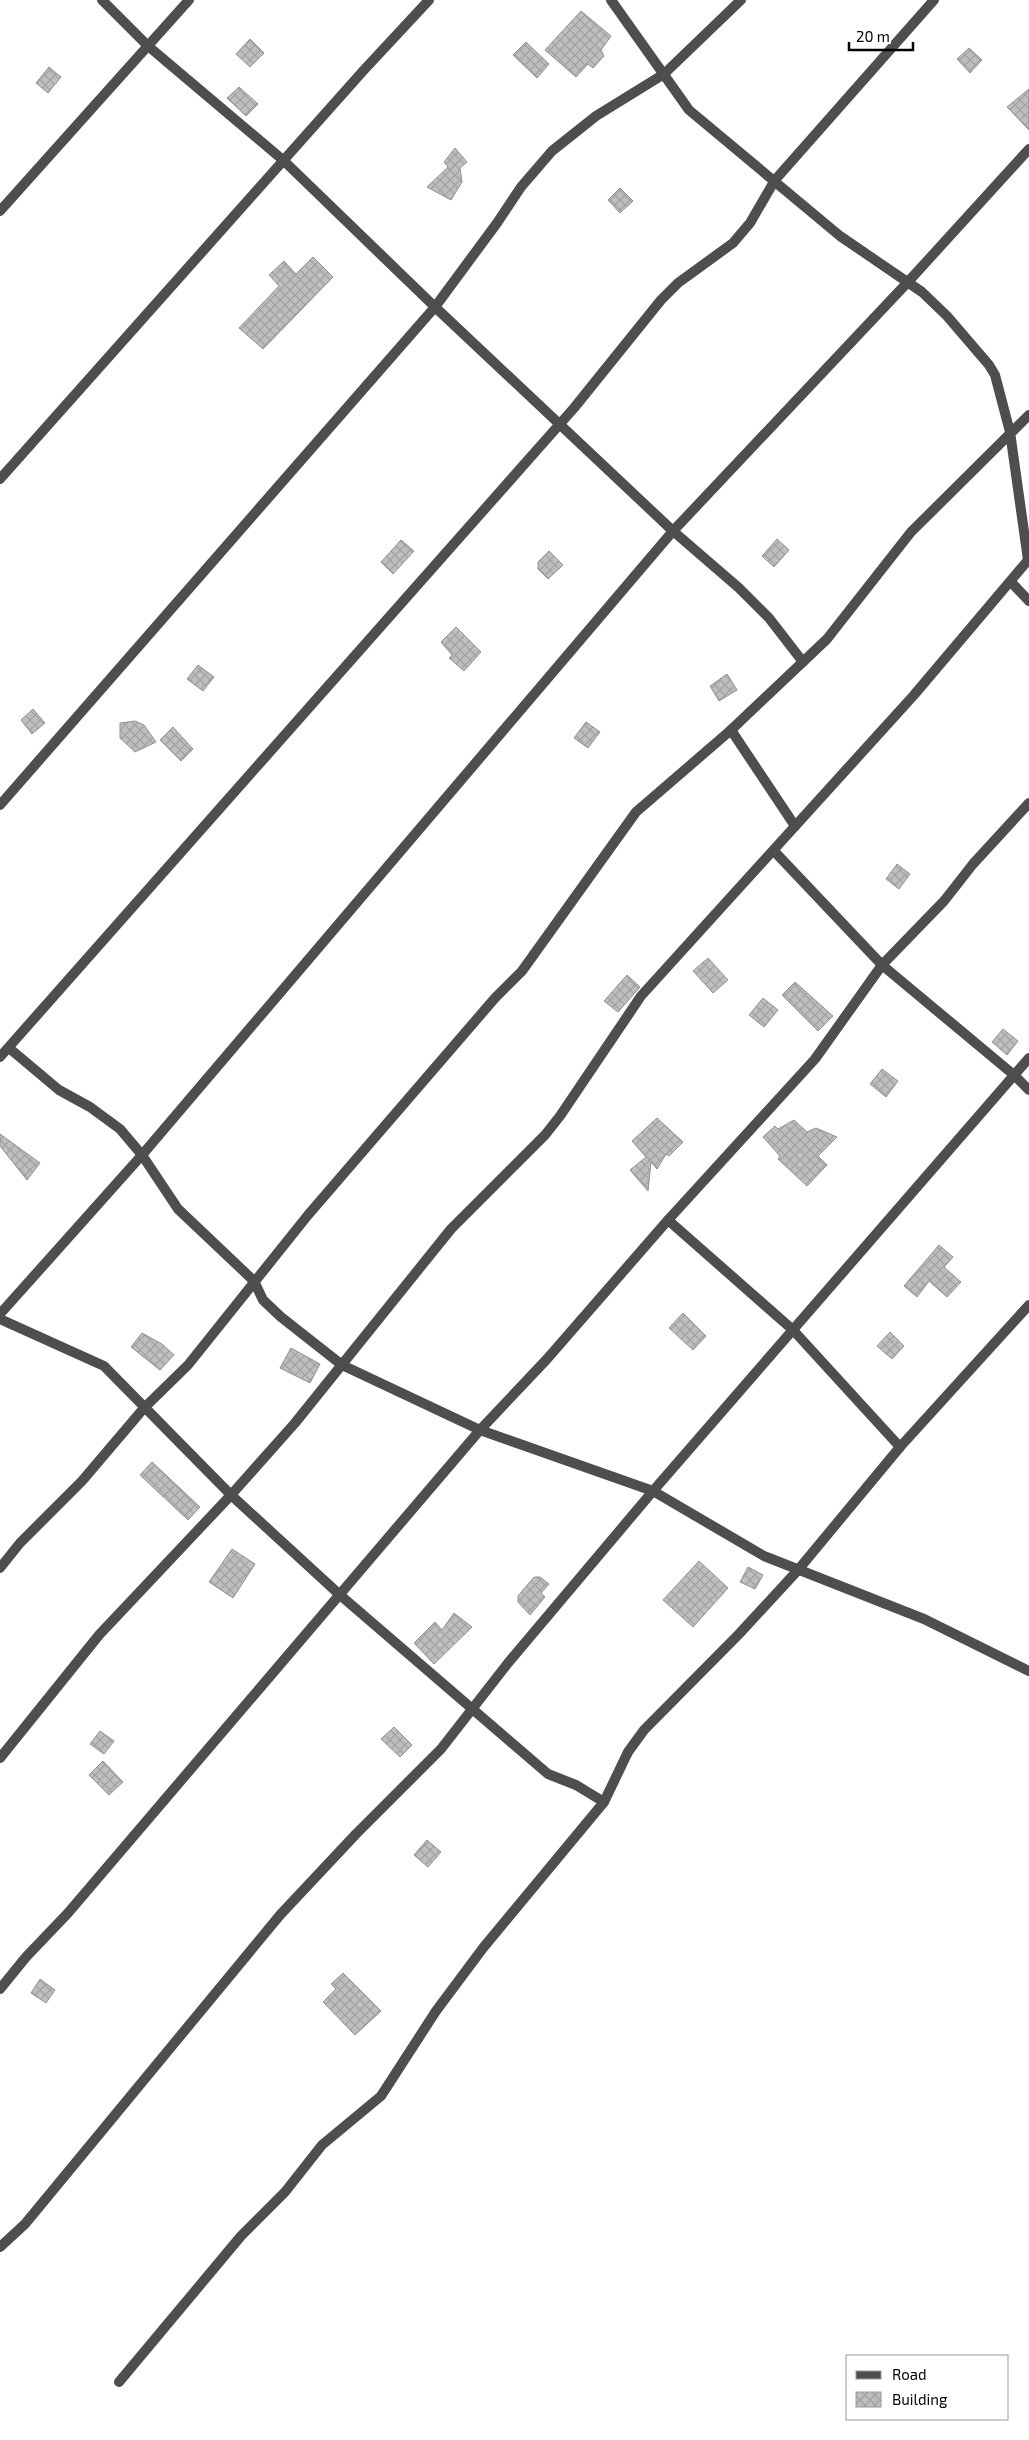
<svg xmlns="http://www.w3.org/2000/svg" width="1029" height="2440" font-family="'Exo 2',sans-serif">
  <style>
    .building { fill: url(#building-cross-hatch); stroke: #929292 }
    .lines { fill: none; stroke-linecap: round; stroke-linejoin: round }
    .street { stroke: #4e4e4e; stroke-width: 10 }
  </style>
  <defs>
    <pattern id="building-cross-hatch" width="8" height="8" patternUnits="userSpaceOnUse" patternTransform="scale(1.25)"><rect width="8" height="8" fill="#bebebe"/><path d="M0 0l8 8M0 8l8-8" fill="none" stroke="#a2a2a2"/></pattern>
  </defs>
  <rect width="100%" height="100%" fill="#fff"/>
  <g class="building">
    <path d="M581 11 611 36 601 50 604 56 593 68 588 64 576 77 545 50Z"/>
    <path d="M250 39 264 53 250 67 236 54Z"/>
    <path d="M526 42 549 64 537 78 513 55Z"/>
    <path d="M969 48 982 60 970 73 957 59Z"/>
    <path d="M49 67 61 77 48 93 36 83Z"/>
    <path d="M239 87 258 104 246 116 227 98Z"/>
    <path d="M1029 89V130L1007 107Z"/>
    <path d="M455 148 467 162 460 168 462 182 451 200 427 187 448 167 444 162Z"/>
    <path d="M620 188 633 201 620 213 608 200Z"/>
    <path d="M313 257 333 277 263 349 239 328 279 286 269 275 284 261 296 274Z"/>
    <path d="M777 539 789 550 774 567 762 556Z"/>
    <path d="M401 540 414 551 393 574 381 562Z"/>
    <path d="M549 551 563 565 548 579 538 569V562Z"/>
    <path d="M456 627 481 652 464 671 449 658 452 655 441 642Z"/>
    <path d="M198 665 214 677 203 691 187 679Z"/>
    <path d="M727 674 737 690 719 701 710 686Z"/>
    <path d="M33 709 45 723 32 734 21 720Z"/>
    <path d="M135 721 144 725 156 742 135 752 120 738V723Z"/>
    <path d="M586 722 600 732 588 748 574 738Z"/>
    <path d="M173 727 193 749 181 761 160 740Z"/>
    <path d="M897 864 910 874 899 889 886 879Z"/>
    <path d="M708 958 728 980 713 993 693 971Z"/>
    <path d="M627 975 640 987 618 1012 604 1001Z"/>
    <path d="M795 982 833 1016 818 1031 782 995Z"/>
    <path d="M763 998 778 1010 764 1027 749 1015Z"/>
    <path d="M1003 1029 1018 1041 1007 1055 992 1042Z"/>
    <path d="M882 1069 898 1081 886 1097 870 1084Z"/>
    <path d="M657 1118 683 1142 669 1156 666 1154 657 1169 651 1162 648 1191 630 1170 646 1157 632 1141Z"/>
    <path d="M794 1120 807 1132 816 1128 837 1137 818 1156 827 1165 807 1186 778 1159 780 1156 763 1137 775 1126 778 1129Z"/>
    <path d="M0 1134 40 1163 27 1180 0 1146Z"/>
    <path d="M939 1245 953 1257 944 1267 961 1282 947 1297 929 1281 917 1297 904 1286Z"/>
    <path d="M683 1313 706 1336 693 1350 669 1328Z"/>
    <path d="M890 1332 904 1346 892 1359 877 1346Z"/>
    <path d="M142 1333 162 1344 174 1355 160 1370 131 1347Z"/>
    <path d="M291 1348 320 1364 310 1383 280 1368Z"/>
    <path d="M152 1462 200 1507 188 1520 140 1475Z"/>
    <path d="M232 1549 255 1564 233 1598 209 1582Z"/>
    <path d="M699 1561 728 1588 693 1627 663 1600Z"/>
    <path d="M748 1567 763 1575 755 1589 740 1582Z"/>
    <path d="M534 1577H540L549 1584 541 1593 545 1597 530 1615 518 1602V1596Z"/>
    <path d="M454 1613 472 1627 434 1664 414 1643 435 1622 442 1630Z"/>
    <path d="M394 1727 412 1745 400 1757 381 1739Z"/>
    <path d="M100 1731 114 1741 104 1754 90 1744Z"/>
    <path d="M103 1761 123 1782 109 1795 89 1775Z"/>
    <path d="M427 1840 441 1852 428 1867 414 1855Z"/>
    <path d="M343 1973 381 2011 355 2035 323 2002 336 1989 331 1984Z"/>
    <path d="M40 1979 55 1990 46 2003 31 1993Z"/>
  </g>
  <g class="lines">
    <g class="street">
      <path d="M102 0 148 46 283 160 435 307 497 223 521 187 552 151 596 116 664 74 741 0"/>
      <path d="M611 0 689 110 840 236 922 292 947 316 989 365 995 375 1010 432 1028 560"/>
      <path d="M0 211 189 0"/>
      <path d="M0 479 363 71 429 0"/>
      <path d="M1011 582 1029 601"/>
      <path d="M731 730 795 826"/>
      <path d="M0 805 435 307 673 531 739 588 769 618 803 662"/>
      <path d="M774 851 882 965 1014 1075 1029 1090"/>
      <path d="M9 1048 59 1090 90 1107 120 1129 142 1155 178 1209 254 1281 263 1300 281 1317 342 1365 480 1430 653 1491 764 1556 924 1619 1029 1671"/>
      <path d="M0 1057 574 408 661 300 678 283 733 243 750 223 775 180 934 0"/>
      <path d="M668 1220 793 1330 900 1447"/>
      <path d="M0 1314 142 1155 673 531 907 283 1029 149"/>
      <path d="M0 1319 104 1366 231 1495 340 1595 548 1774 576 1785 604 1802"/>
      <path d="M0 1568 20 1543 82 1481 144 1408 188 1365 308 1215 495 998 522 971 636 812 731 730 827 639 911 532 1029 415"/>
      <path d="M0 1758 99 1635 231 1495 295 1423 451 1229 545 1135 560 1116 641 996 914 695 1029 559"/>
      <path d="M0 1989 26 1957 68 1913 480 1430 547 1359 668 1220 815 1059 882 965 944 901 973 864 1029 803"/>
      <path d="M0 2247 25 2224 280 1915 356 1834 441 1749 508 1663 653 1491 1029 1058"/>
      <path d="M119 2382 241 2236 285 2192 322 2145 381 2096 436 2011 483 1948 604 1802 628 1752 644 1730 739 1634 798 1570 900 1447 1029 1305"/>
    </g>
  </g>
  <rect x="846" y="2355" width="162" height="65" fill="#ffffff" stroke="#999999"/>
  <rect x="856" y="2371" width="25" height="8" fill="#4e4e4e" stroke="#999999"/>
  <text x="892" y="2380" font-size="15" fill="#000000">Road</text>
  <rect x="856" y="2392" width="25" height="15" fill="url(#building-cross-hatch)" stroke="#999999"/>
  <text x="892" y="2405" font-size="15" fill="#000000">Building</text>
  <path d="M849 42v8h64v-8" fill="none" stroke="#000000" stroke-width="2.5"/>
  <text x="856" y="42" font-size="15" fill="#000000" stroke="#ffffff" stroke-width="4" paint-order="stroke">20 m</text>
</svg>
